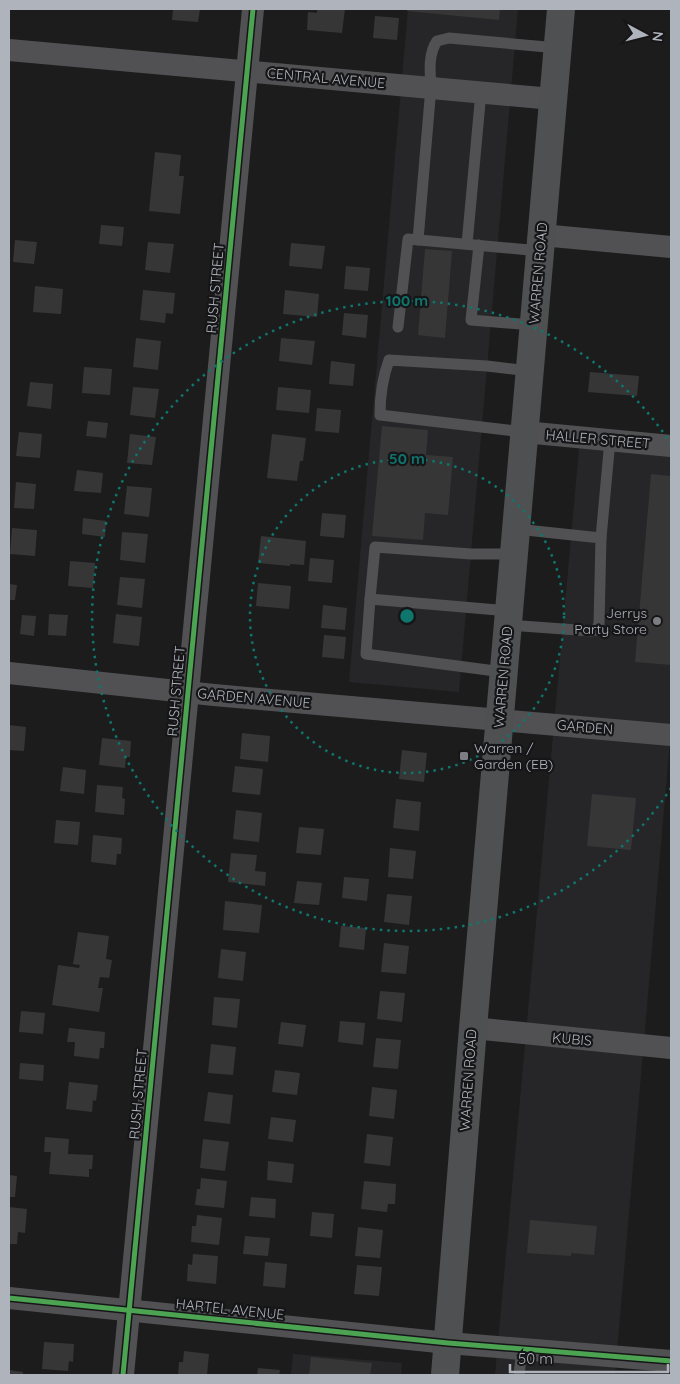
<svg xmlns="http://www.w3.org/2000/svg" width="680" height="1384" font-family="Quicksand,sans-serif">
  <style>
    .built { fill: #262628 }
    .building { fill: #363637 }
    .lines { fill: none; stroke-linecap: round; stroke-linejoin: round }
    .lane { stroke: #515154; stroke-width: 11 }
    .street { stroke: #515154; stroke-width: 22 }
    .secondary { stroke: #4f5052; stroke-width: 28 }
    .cycleway-casing { stroke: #161618; stroke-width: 8 }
    .cycleway { stroke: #4ca352; stroke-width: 5 }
    .ring { fill: none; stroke: #0f766e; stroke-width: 2.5; stroke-dasharray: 2.5 5 }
    .poi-dot { fill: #7c7e83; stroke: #161618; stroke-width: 2 }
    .labels { text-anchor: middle; stroke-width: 4.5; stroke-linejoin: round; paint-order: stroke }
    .street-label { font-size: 14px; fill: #afb3bb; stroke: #161618 }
    .poi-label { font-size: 14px; fill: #afb3bb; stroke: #161618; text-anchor: end }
    .centre { fill: #0f766e; stroke: #161618; stroke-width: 2.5 }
    .ring-label { font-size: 15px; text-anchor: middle; font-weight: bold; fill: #0f766e; stroke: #161618; stroke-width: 4.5; stroke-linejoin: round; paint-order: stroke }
  </style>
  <rect width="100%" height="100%" fill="#1c1c1c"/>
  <g class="built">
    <path d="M408 9H518L459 692 349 682Z"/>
    <path d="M581 427 671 435V729L615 1375H495Z"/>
    <path d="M293 1354 402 1363 401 1375H291Z"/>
  </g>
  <g class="building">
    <path d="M173 9H200L198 22 172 20Z"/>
    <path d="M317 9H345L342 33 307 30 308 12 317 13Z"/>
    <path d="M407 9H500L499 20 407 11Z"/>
    <path d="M375 16 399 18 397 40 373 38Z"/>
    <path d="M155 152 181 155 179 176H184L180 214 149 211Z"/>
    <path d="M101 225 124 227 122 246 99 244Z"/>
    <path d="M15 240 37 242 34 264 13 262Z"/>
    <path d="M148 242 174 244 170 273 145 270Z"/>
    <path d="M291 243 325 246 322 269 289 266Z"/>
    <path d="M425 249 452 251 445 338 418 335Z"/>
    <path d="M346 266 370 268 368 291 344 289Z"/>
    <path d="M35 286 63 289 61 314 33 312Z"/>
    <path d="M143 290 175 293 173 314 166 313 165 323 140 320Z"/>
    <path d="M285 290 319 294 317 317 283 314Z"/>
    <path d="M344 313 368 315 366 338 342 335Z"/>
    <path d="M136 338 161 341 158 370 133 367Z"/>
    <path d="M281 338 315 341 312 365 279 361Z"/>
    <path d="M331 361 355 364 353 386 329 384Z"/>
    <path d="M84 367 112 369 110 395 82 393Z"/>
    <path d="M590 372 639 376 637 396 588 392Z"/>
    <path d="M30 382 53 384 51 409 27 406Z"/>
    <path d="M133 387 159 389 155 418 130 415Z"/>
    <path d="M278 387 311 390 309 413 276 410Z"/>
    <path d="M317 408 341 410 339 433 315 431Z"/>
    <path d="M88 421 108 423 106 438 86 436Z"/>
    <path d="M382 426 428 430 426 455 453 457 448 515 425 513 423 540 372 536Z"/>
    <path d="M19 432 42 434 40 458 16 456Z"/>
    <path d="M130 434 156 437 152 465 127 463Z"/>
    <path d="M272 434 306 438 303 461H300L297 481 267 478Z"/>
    <path d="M77 470 103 473 101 493 74 491Z"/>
    <path d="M651 474 671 476V665L635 662Z"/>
    <path d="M16 482 36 484 34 509 14 508Z"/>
    <path d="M127 486 152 488 149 517 124 514Z"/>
    <path d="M322 513 346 515 344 538 320 536Z"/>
    <path d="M83 518 106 521 105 537 82 534Z"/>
    <path d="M12 528 37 530 35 556 10 554Z"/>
    <path d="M122 532 148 534 145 563 120 560Z"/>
    <path d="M261 536 306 541 304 565 290 564V566L258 563Z"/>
    <path d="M310 558 334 560 332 583 308 581Z"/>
    <path d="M70 561 95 563 93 588 68 586Z"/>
    <path d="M120 577 145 579 142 608 117 605Z"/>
    <path d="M258 583 291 586 289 609 256 606Z"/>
    <path d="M9 584 17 585 15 600H9Z"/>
    <path d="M323 605 347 608 345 630 321 628Z"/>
    <path d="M49 614 68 615 66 636 48 635Z"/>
    <path d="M116 614 142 617 139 646 113 643Z"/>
    <path d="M22 615 36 616 34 636 20 634Z"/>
    <path d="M324 635 346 637 344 659 322 657Z"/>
    <path d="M9 725 26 727 24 751 9 750Z"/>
    <path d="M242 733 270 736 268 762 240 759Z"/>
    <path d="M102 738 131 741 130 757H126L125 768 99 765Z"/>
    <path d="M402 750 427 753 424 782 399 779Z"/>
    <path d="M235 766 263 769 260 795 232 792Z"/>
    <path d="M63 767 86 770 84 794 60 791Z"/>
    <path d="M97 785 123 787 122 798 125 799 124 815 95 812Z"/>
    <path d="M592 794 636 798 631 850 587 846Z"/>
    <path d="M396 799 421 802 419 831 393 828Z"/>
    <path d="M236 810 262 813 259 842 233 839Z"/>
    <path d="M56 820 80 822 78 845 54 843Z"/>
    <path d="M299 827 324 829 321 855 296 853Z"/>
    <path d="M93 835 122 838 121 854H117L116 865 91 862Z"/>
    <path d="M390 848 416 851 413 879 388 877Z"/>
    <path d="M231 853 257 855 255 871 266 872 265 886 228 882Z"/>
    <path d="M344 877 369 879 367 901 342 898Z"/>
    <path d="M297 881 322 883 319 905 294 903Z"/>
    <path d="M387 894 412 896 409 925 384 922Z"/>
    <path d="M225 901 262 905 259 933 223 930Z"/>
    <path d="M341 926 366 928 364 950 339 947Z"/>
    <path d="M78 932 109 936 106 959 112 960 109 978 100 977 98 988H103L99 1012 52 1005 58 965 79 968 80 965 73 964Z"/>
    <path d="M384 943 409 946 406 974 381 972Z"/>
    <path d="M221 949 246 952 243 981 218 978Z"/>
    <path d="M380 991 405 993 402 1022 377 1019Z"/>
    <path d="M214 997 240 999 237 1028 212 1025Z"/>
    <path d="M21 1011 45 1013 43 1034 19 1032Z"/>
    <path d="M340 1021 365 1023 363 1045 338 1042Z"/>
    <path d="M281 1022 306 1025 303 1047 278 1044Z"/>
    <path d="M69 1028 105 1032 104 1048H100L99 1059 74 1056 75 1042H67Z"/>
    <path d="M376 1038 401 1040 398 1069 373 1067Z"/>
    <path d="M211 1044 236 1047 233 1075 208 1073Z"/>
    <path d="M20 1063 44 1065 43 1081 19 1079Z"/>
    <path d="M275 1070 300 1073 297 1095 272 1092Z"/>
    <path d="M69 1082 98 1085 96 1101 93 1100 92 1112 66 1109Z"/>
    <path d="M372 1087 397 1090 394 1119 369 1116Z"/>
    <path d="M208 1092 233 1095 230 1124 204 1121Z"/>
    <path d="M271 1117 296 1120 293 1142 268 1139Z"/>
    <path d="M367 1134 393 1137 390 1166 364 1163Z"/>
    <path d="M45 1137 69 1139 68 1154 93 1155 92 1169H89V1177L49 1174 51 1152H44Z"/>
    <path d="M203 1139 229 1142 225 1171 200 1168Z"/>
    <path d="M268 1161 294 1164 292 1183 267 1180Z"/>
    <path d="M9 1175 17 1176 15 1197H9Z"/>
    <path d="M201 1178 227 1181 224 1208 195 1205 197 1189H200Z"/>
    <path d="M364 1181 396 1184 395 1204H388L387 1212 361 1209Z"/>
    <path d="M251 1197 276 1199 275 1218 249 1216Z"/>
    <path d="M9 1207 27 1209 25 1233 18 1232 17 1244H9Z"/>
    <path d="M312 1212 334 1214 332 1238 310 1236Z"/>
    <path d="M197 1215 222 1218 219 1245 191 1242 192 1226H196Z"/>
    <path d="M530 1220 597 1226 594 1255 571 1253V1256L527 1253Z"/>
    <path d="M358 1227 383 1230 380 1258 355 1256Z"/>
    <path d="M245 1236 270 1238 268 1256 243 1254Z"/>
    <path d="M193 1254 218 1256 216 1284 187 1281 188 1264 192 1265Z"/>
    <path d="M265 1262 287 1264 285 1288 263 1286Z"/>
    <path d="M357 1265 382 1267 379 1296 354 1294Z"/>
    <path d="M44 1342 74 1344 73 1362 69 1361 68 1371 42 1369Z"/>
    <path d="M184 1351 209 1354 207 1375H178L179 1362H183Z"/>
    <path d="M311 1357 372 1363 370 1375H309Z"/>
    <path d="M258 1368 280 1370 279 1375H257Z"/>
    <path d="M9 1370 23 1372V1375H9Z"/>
  </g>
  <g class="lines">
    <g class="lane">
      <path d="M418 240 431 87C430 72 428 54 437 41L449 38 558 48"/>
      <path d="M467 244 481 92"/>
      <path d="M479 245 471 320 533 325"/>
      <path d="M398 327 408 239 540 251"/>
      <path d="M524 432 380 415C380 396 382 379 389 360L487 366 530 371"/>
      <path d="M601 538 610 440"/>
      <path d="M370 599 366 654 503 672"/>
      <path d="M509 611 370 599 375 547 471 554H513"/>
      <path d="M507 625 591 631 596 630 599 624 601 538 516 529"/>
      <path d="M519 1375 522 1349"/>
    </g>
    <g class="street">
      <path d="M9 50 553 99"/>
      <path d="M541 235 671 247"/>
      <path d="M524 432 671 446"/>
      <path d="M9 673 214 695 671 735"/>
      <path d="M473 1028 671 1048"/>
      <path d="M9 1298 448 1343 671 1361"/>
      <path d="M123 1375 253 9"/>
    </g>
    <path class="secondary" d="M445 1375 473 1028 561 9"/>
    <g class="cycleway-casing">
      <g id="cycleway">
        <path d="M9 1298 448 1343 671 1361"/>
        <path d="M123 1375 253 9"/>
      </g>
    </g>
    <use href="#cycleway" class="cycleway"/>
  </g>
  <g class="ring">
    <circle cx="407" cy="616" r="157"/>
    <path d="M671 788A315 315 0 1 1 671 444"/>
  </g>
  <g class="poi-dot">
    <circle cx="657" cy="621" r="5"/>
    <rect x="459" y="751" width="10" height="10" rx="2.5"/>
  </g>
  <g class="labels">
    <g class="street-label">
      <text transform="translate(326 78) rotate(5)" y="5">CENTRAL AVENUE</text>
      <text transform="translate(538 273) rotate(-85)" y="5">WARREN ROAD</text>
      <text transform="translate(215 288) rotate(-85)" y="5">RUSH STREET</text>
      <text transform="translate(598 439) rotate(5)" y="5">HALLER STREET</text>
      <text transform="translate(503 677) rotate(-85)" y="5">WARREN ROAD</text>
      <text transform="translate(176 691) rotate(-85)" y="5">RUSH STREET</text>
      <text transform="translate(254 698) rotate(5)" y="5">GARDEN AVENUE</text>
      <text transform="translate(585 727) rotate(5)" y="5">GARDEN</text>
      <text transform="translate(572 1039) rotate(5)" y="5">KUBIS</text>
      <text transform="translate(468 1080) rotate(-86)" y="5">WARREN ROAD</text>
      <text transform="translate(138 1094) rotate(-85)" y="5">RUSH STREET</text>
      <text transform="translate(230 1309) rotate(6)" y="5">HARTEL AVENUE</text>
    </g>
    <g class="poi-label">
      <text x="647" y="618">Jerrys<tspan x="647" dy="16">Party Store</tspan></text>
      <text x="474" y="753" text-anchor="start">Warren /<tspan x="474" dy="16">Garden (EB)</tspan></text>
    </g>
  </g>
  <circle cx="407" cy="616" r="8" class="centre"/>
  <g class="ring-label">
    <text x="407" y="306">100 m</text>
    <text x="407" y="464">50 m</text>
  </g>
  <rect width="680" height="1384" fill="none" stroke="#afb3bb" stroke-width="20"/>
  <g transform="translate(645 35) rotate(97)" stroke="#161618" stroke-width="4" paint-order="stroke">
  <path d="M0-4L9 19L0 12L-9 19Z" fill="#afb3bb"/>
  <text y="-8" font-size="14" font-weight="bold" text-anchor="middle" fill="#afb3bb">N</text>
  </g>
  <path d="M510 1364v8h158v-8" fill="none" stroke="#afb3bb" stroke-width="2.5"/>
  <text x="518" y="1364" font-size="15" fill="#afb3bb" stroke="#161618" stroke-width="4" paint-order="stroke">50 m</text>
</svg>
